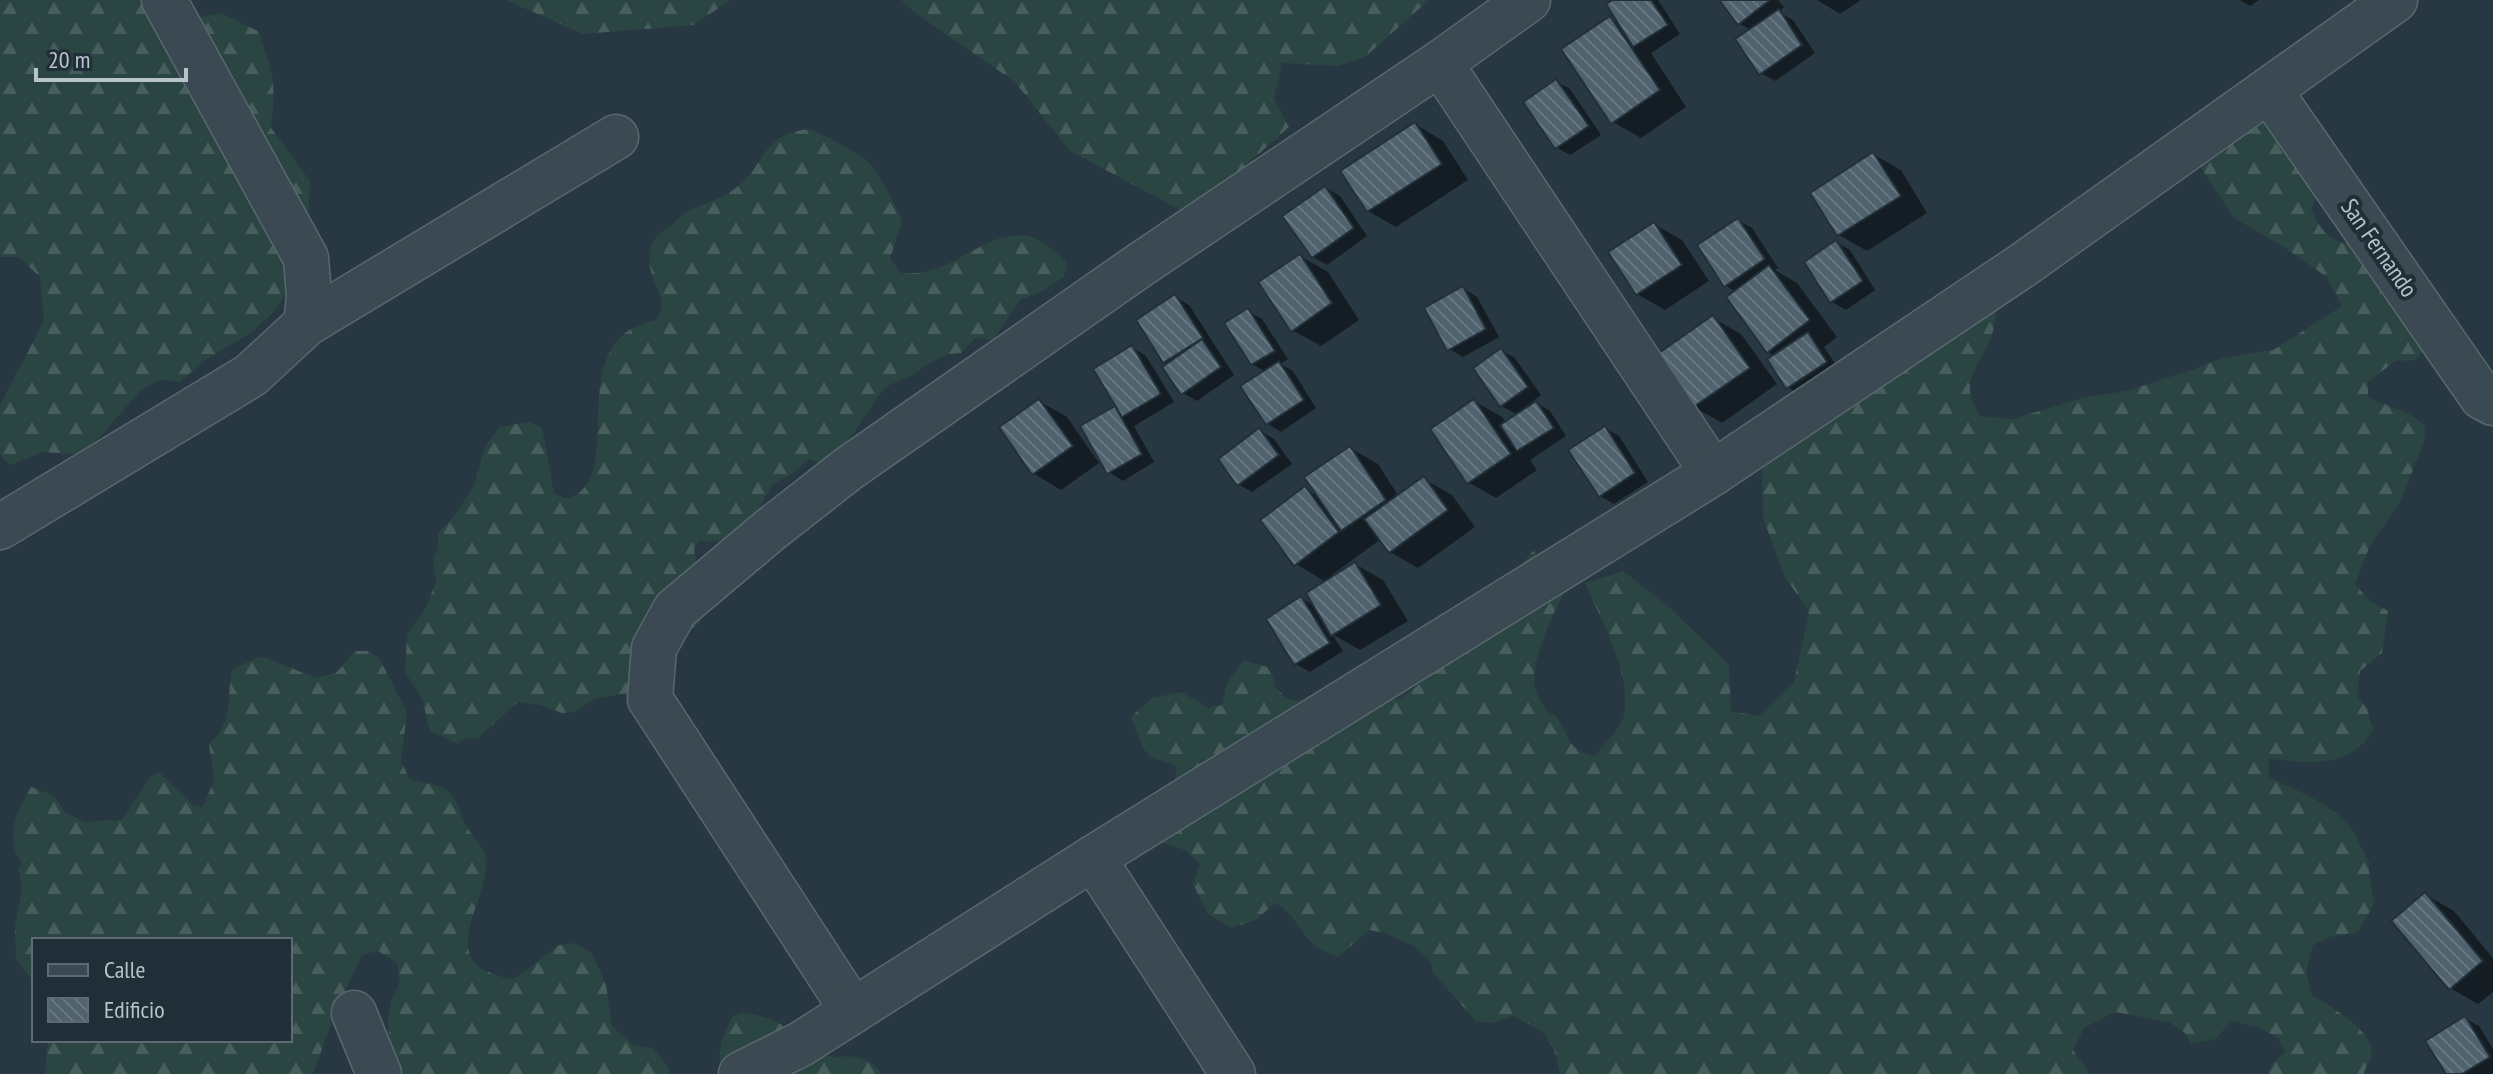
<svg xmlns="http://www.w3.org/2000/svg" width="2493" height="1074" font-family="'PT Sans Narrow',sans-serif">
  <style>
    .forest { fill: url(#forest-firs) }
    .shadow { fill: #0007 }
    .building { fill: url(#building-back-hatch); stroke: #223039; stroke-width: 2 }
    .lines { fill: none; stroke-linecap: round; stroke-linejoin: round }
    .minor-casing { stroke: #59676f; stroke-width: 47 }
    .minor { stroke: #3b4952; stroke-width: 44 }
    .labels { text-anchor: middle; stroke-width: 8; stroke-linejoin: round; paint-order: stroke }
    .street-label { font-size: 24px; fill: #b8c4cc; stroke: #202e37 }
  </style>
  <defs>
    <pattern id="forest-firs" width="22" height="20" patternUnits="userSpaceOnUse" patternTransform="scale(2)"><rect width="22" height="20" fill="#2a4542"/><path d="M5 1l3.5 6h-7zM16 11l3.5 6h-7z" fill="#475e5c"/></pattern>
    <pattern id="building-back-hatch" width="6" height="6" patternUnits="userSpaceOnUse" patternTransform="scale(2)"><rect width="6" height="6" fill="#50626d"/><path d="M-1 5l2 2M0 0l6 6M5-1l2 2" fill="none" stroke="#677781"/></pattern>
  </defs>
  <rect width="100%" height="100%" fill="#273842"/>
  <g class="forest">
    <path d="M0 0H171L185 20 220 13 258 31C273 73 277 83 271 128L310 181 307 241 287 291 275 311 253 331 204 361 180 382 161 379 140 391 91 447 74 454 43 452 10 465 0 455V405L44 321 40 277 19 257H0Z"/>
    <path d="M506 0H730L694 25 583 34Z"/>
    <path d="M901 0H1429L1366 56 1338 66 1282 63 1274 99 1289 127 1190 215 1070 151 1015 82 914 12Z"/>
    <path d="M2257 77 2320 188 2311 208C2324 241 2338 245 2371 245L2429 342 2416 360 2395 361 2368 382V397C2390 408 2408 409 2426 427L2424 441 2400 503 2370 545 2355 584 2369 600 2388 611 2382 653 2360 671 2357 696 2367 709 2373 729C2353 769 2306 764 2269 758V778C2298 791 2334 804 2353 831 2359 841 2363 853 2370 864H2368L2374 904 2358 932 2329 937 2313 945 2306 973 2312 995C2328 1005 2378 1033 2371 1056 2370 1063 2365 1067 2364 1074H2267L2274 1062 2285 1052 2278 1038 2260 1028 2232 1021 2215 1039 2191 1044 2185 1033 2169 1022 2115 1012 2084 1028 2073 1050 2090 1074H1560L1554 1049 1543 1032 1513 1016 1492 1023 1476 1021 1433 973 1431 962 1415 947 1385 933 1369 930 1338 957C1296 943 1304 919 1275 903L1256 920 1231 928 1208 914 1193 884 1200 863 1185 850 1163 843 1175 789 1176 766 1151 757 1143 748 1131 717 1152 698 1181 692 1209 708 1222 705 1227 683 1244 660 1267 667 1273 676 1275 687 1285 697 1290 699 1311 704 1400 699 1443 666 1471 624 1534 550 1564 592C1553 614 1529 664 1535 688 1536 694 1543 706 1547 710 1554 718 1550 710 1557 718 1571 737 1566 750 1595 756 1603 745 1621 729 1624 715 1632 674 1601 620 1585 583L1623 571 1670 608 1729 665 1731 711 1759 716 1794 682 1809 611 1785 577 1763 518 1762 456 1993 307 1996 312C1995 318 1995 325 1993 331 1983 366 1955 377 1980 416L2013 419 2082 398 2126 391 2195 369 2221 358 2273 350 2342 306 2327 277 2284 247 2234 218 2201 168 2195 135Z"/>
    <path d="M808 129C824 134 858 152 870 164 881 176 896 206 902 221L890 259 901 273C967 281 1005 191 1067 264L1064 277 1039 293 1021 299 993 340 975 338 961 353 949 354 928 364 912 376 891 384 883 390 843 448 823 464 809 459 796 471 772 485 740 543 699 541 694 548 702 608 701 621 695 627 672 636 629 693 596 698 574 712 562 713 540 705 518 702 478 738 463 739 458 744 430 731 422 698 405 672 407 635 426 607 436 582 433 561 438 546V533L455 515 474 486 485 446 500 427 529 422 542 428 554 493 567 499C632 479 556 339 656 320 674 293 640 280 652 245 656 234 664 230 673 224 678 220 681 215 686 212 702 203 722 200 736 188 767 162 762 135 808 129Z"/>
    <path d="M355 651H368L379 658 407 712 401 761 409 778C422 784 438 783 449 792 459 800 459 814 465 825 473 838 484 845 486 861 489 896 445 949 484 970 495 975 502 978 514 979L559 945 574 943 592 953 606 985 612 1026 633 1045 653 1048 669 1068 670 1074H392L388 1021 391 1001 400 982 397 963 378 951 362 955 337 1007 313 1074H45L48 1040H290V940H34V982L16 959 15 926 22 888 18 868 22 864C4 837 16 813 31 787L54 796 65 812 85 823 91 821 122 820 151 776 159 772 194 806 203 807 214 780 209 744C235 720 226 700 232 670L258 657 266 658 316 678 336 673Z"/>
    <path d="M742 1012C764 1016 783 1023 800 1037 804 1041 808 1048 814 1051 840 1066 857 1043 882 1074H723C715 1052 723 1036 733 1016Z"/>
  </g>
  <g class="shadow">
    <path d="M1616 0H1658L1680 34 1651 53 1686 107 1641 138 1613 122 1610 19 1622 25Z"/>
    <path d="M1722 0H1778L1784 7 1779 12 1793 20 1815 53 1775 81 1761 73 1751 30 1740 24Z"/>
    <path d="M1817 0H1861L1840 14Z"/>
    <path d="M2240 0H2259L2250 6Z"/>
    <path d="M1556 81 1570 89 1601 135 1570 155 1556 147Z"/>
    <path d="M1415 124 1443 141 1468 180 1396 227 1368 211Z"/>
    <path d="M1873 154 1901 170 1927 213 1867 251 1839 235Z"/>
    <path d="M1326 188 1340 196 1367 236 1327 265 1313 257Z"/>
    <path d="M1738 220 1752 228 1778 268 1775 270 1797 283 1837 337 1824 347 1840 371 1801 395 1787 387 1775 356 1768 352 1736 292 1725 285Z"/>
    <path d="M1654 224 1682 240 1709 281 1665 310 1637 294Z"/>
    <path d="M1836 242 1850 250 1875 290 1846 310 1832 302Z"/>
    <path d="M1300 256 1328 272 1359 320 1321 346 1292 330Z"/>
    <path d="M1463 288 1477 297 1499 337 1463 357 1449 349Z"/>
    <path d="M1175 297 1189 305 1234 375 1197 401 1183 393 1169 365 1164 362Z"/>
    <path d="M1248 311 1262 319 1288 359 1280 364 1293 371 1316 408 1281 432 1267 423 1266 372 1252 364Z"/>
    <path d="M1713 318 1741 334 1777 384 1722 423 1694 407Z"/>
    <path d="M1132 347 1146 356 1174 402 1134 426 1154 462 1123 481 1109 472 1083 426 1118 407Z"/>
    <path d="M1501 350 1515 358 1541 395 1533 401 1550 411 1566 436 1530 460 1537 470 1496 498 1468 482 1474 401 1502 417 1506 423 1518 415 1501 406Z"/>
    <path d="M1039 401 1067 417 1099 463 1061 490 1033 473Z"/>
    <path d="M1605 428 1619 436 1648 482 1614 504 1600 496Z"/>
    <path d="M1260 431 1274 439 1292 464 1252 492 1238 484Z"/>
    <path d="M1350 448 1378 464 1399 497 1424 479 1452 495 1475 527 1418 568 1390 552 1381 539 1333 574 1335 576 1355 564 1383 580 1408 621 1360 650 1332 634 1343 651 1310 672 1296 664 1301 598 1317 607 1326 582 1296 564 1305 489 1321 498Z"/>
    <path d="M2426 895 2454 911 2493 958V992L2478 1004 2450 988Z"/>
    <path d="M2465 1018 2479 1026 2493 1049V1074H2448Z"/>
  </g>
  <g class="building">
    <path d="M1613 0H1651L1668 25 1633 47 1606 4Z"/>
    <path d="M1719 0H1770L1738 25Z"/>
    <path d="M1779 9 1802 45 1759 75 1735 39Z"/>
    <path d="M1610 16 1660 90 1611 124 1561 49Z"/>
    <path d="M1556 79 1589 126 1555 149 1523 102Z"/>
    <path d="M1415 122 1442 164 1367 212 1340 171Z"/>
    <path d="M1873 152 1901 196 1837 236 1810 193Z"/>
    <path d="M1325 186 1354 228 1312 258 1282 216Z"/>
    <path d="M1738 218 1765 259 1724 287 1697 245Z"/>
    <path d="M1654 222 1682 265 1636 295 1608 252Z"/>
    <path d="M1836 240 1863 281 1830 303 1804 262Z"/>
    <path d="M1300 254 1332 303 1291 332 1258 282Z"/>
    <path d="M1769 265 1810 320 1767 353 1726 297Z"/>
    <path d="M1463 286 1486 329 1447 351 1424 308Z"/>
    <path d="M1175 294 1203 338 1163 363 1136 320Z"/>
    <path d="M1248 308 1275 351 1251 365 1224 323Z"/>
    <path d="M1713 315 1750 368 1692 408 1656 355Z"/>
    <path d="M1808 332 1827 362 1786 389 1767 359Z"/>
    <path d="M1202 339 1221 367 1181 395 1162 367Z"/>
    <path d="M1132 345 1161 394 1122 417 1093 369Z"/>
    <path d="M1501 348 1528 387 1500 407 1473 368Z"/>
    <path d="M1279 361 1304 400 1266 425 1240 386Z"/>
    <path d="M1039 399 1073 446 1032 475 999 427Z"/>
    <path d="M1474 399 1511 454 1467 484 1430 429Z"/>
    <path d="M1536 401 1554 428 1517 451 1500 425Z"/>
    <path d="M1115 406 1142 454 1107 474 1080 426Z"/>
    <path d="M1605 426 1635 473 1599 497 1568 450Z"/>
    <path d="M1259 428 1279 455 1237 486 1218 459Z"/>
    <path d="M1350 446 1386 500 1341 531 1304 477Z"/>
    <path d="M1424 476 1448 510 1389 553 1364 519Z"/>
    <path d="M1305 486 1339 532 1294 566 1260 520Z"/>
    <path d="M1355 562 1381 605 1331 636 1306 593Z"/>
    <path d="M1301 596 1330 643 1294 665 1266 619Z"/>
    <path d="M2425 892 2483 961 2449 990 2391 921Z"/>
    <path d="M2465 1016 2490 1057 2462 1074H2446L2425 1041Z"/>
  </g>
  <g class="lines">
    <g class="minor-casing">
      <g id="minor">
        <path d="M164 0 306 258 309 296 306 324"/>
        <path d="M1440 63 1713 473"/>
        <path d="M2269 90 2482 397 2493 403"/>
        <path d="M0 527 251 375 306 324 616 137"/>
        <path d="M1093 858 1233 1074"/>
        <path d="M853 1011 650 699 654 648 675 610 770 530 848 469 1140 265 1440 63 1528 0"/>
        <path d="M354 1013 379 1074"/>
        <path d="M741 1074 801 1044 1093 858 1713 473 2023 265 2395 0"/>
      </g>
    </g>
    <use href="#minor" class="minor"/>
  </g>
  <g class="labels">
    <g class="street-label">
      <text transform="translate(2379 248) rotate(55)" y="8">San Fernando</text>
    </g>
  </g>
  <rect x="32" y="938" width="260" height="104" fill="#202e37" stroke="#5d6a73" stroke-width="2"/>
  <rect x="48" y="964" width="40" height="12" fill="#3b4952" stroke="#5d6a73" stroke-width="2"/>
  <text x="104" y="978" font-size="24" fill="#b8c4cc">Calle</text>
  <rect x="48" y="998" width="40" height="24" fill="url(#building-back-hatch)" stroke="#5d6a73" stroke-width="2"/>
  <text x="104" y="1018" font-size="24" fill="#b8c4cc">Edificio</text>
  <path d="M36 68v12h150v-12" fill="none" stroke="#b8c4cc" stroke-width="4"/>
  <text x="48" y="68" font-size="24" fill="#b8c4cc" stroke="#202e37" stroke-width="6" paint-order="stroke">20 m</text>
</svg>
